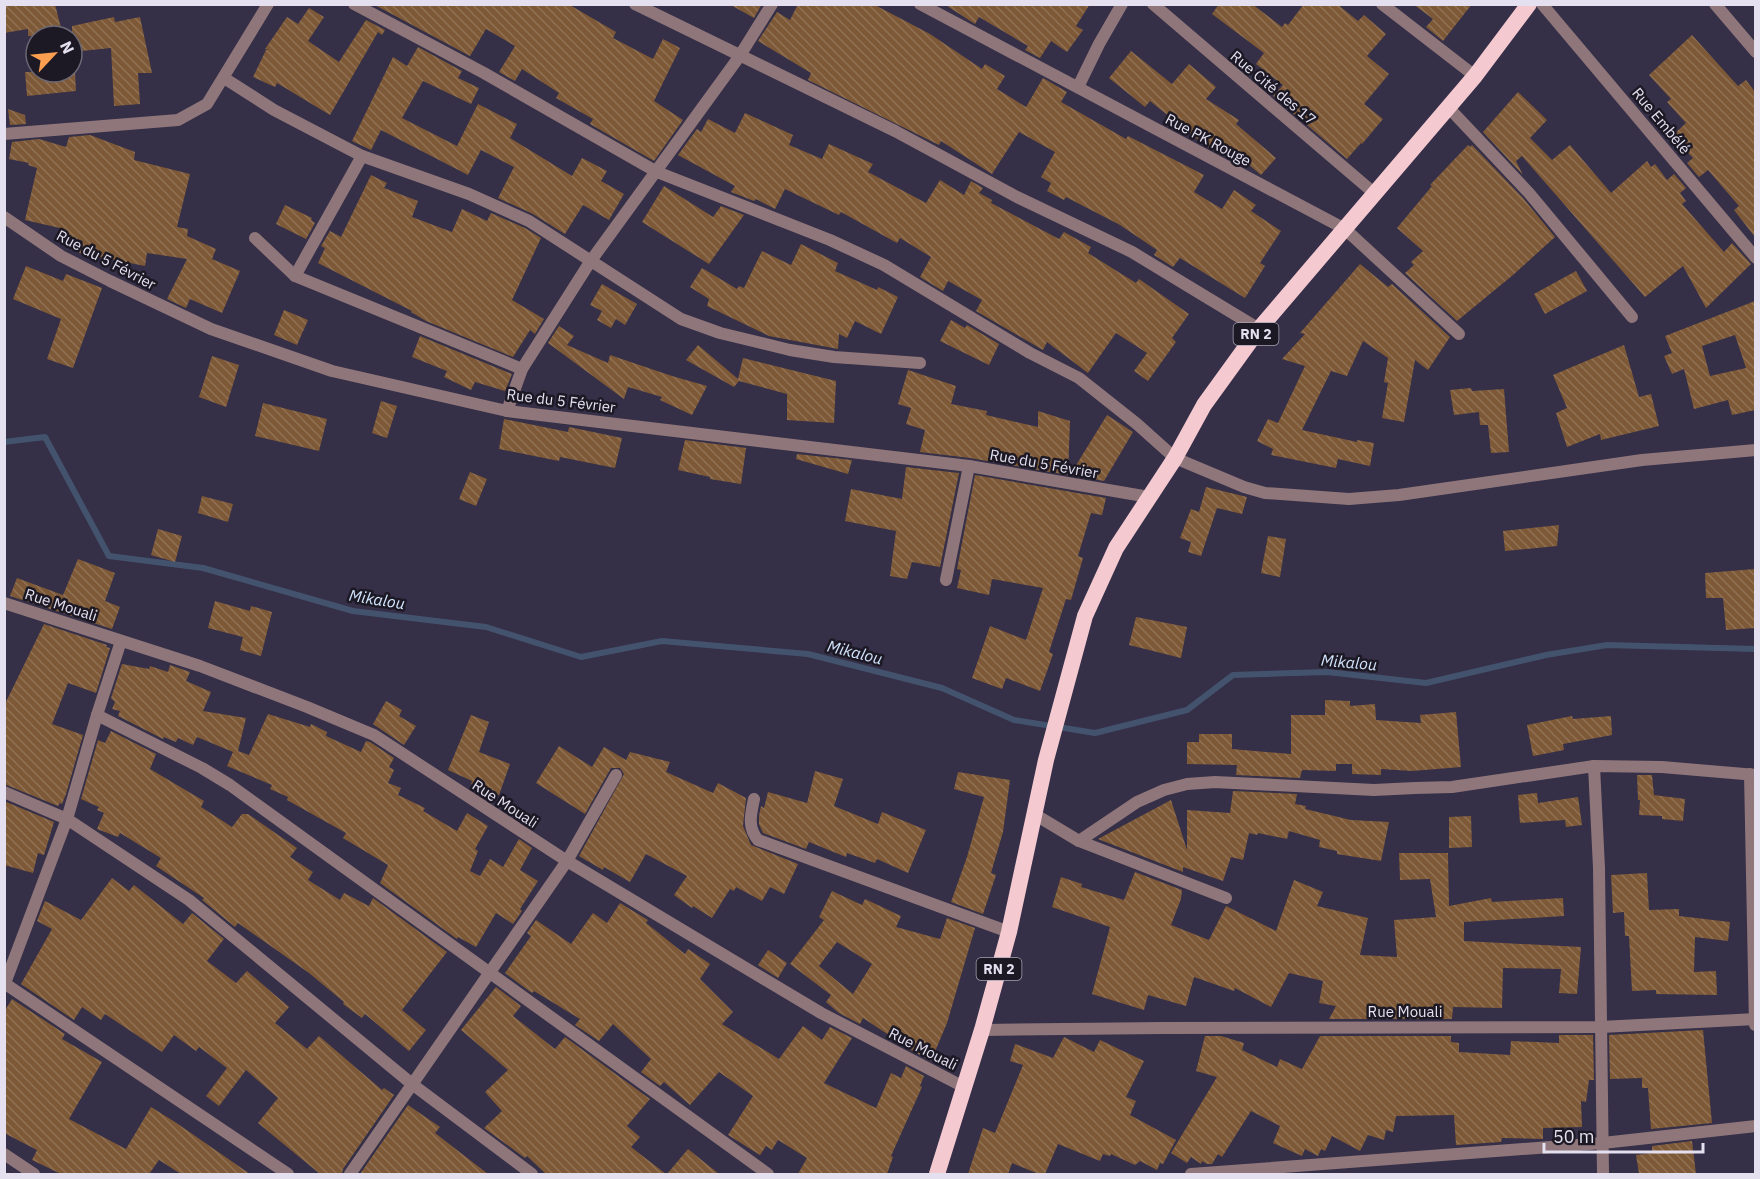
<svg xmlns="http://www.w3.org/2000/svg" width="1760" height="1179" font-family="'IBM Plex Sans',sans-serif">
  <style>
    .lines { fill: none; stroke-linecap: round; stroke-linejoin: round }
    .stream { stroke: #44536d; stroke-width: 6 }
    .building { fill: url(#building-back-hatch); fill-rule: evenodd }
    .minor { stroke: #8f767a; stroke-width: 12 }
    .trunk { stroke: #f4c9d0; stroke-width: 16 }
    .labels { text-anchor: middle; stroke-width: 5; stroke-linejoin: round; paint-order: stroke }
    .shield { fill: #1c1924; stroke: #a8a4b3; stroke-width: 1.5 }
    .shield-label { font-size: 14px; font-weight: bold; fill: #e4e0f0 }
    .street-label { font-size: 15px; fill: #e4e0f0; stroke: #1c1924 }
    .water-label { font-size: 16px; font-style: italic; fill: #d2e5fe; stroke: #1c1924 }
  </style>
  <defs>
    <pattern id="building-back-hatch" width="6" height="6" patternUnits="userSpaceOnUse" patternTransform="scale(1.5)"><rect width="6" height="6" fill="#7e5937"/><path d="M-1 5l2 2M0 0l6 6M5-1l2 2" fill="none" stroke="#907154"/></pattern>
  </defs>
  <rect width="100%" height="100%" fill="#352f47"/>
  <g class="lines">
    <path class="stream" d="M4 442 45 437 109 556 203 568 353 611 486 627 581 657 662 641 808 654 942 688 1014 720 1095 733 1187 710 1233 675 1327 672 1426 683 1546 655 1607 645 1756 649"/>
  </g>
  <g class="building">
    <path d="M4 4H55L63 36H28V29L4 33Z"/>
    <path d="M373 4H568L616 32 613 38 653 59 663 39 680 48 654 101 683 120 654 161 590 124 593 119 556 98 559 93 522 69 515 81 499 72 515 46 486 29 470 56Z"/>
    <path d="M729 4H762L754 18Z"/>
    <path d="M798 4H873L930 34 982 69 985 64 1005 76 997 89 1026 107 1043 78 1067 92 1061 102 1126 139 1128 136 1204 175 1194 192 1222 209 1234 190 1256 205 1251 211 1281 231 1260 263 1265 266 1245 298 1180 258 1173 267 1154 255 1157 250 1120 225 1066 197 1064 200 1047 191 1051 183 1041 177 1055 152 1019 132 992 174 941 141 939 145 808 80 811 73 758 41 777 12 790 20Z"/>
    <path d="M944 4H1090L1076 26 1083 30 1067 52 1051 41 1040 58 1025 50 1028 46 979 17 975 24Z"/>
    <path d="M1219 4H1252L1282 27 1285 23 1288 25 1304 4H1337L1358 21 1364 15 1386 34 1367 56 1389 74 1364 104 1383 119 1362 144 1361 143 1347 159 1273 96 1283 85 1256 64 1264 53 1212 14Z"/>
    <path d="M1413 4H1472L1443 41 1426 27 1433 19Z"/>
    <path d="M309 8 324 17 308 41 339 62 366 20 385 30 382 35 378 32 330 115 277 83 275 87 253 77 266 50H269L265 49 287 17 298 24Z"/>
    <path d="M114 17 115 22 140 17 152 73H138L140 104 114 106 111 48 72 52V26Z"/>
    <path d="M1692 35 1738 86 1746 80 1755 92V237L1734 210 1739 206 1708 170 1699 177 1687 163 1693 158 1672 136 1686 123 1667 102 1671 99 1649 75Z"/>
    <path d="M418 47 462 71 458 78 479 88 471 104 423 81 402 118 457 146 478 104 517 124 510 138 572 176 582 158 607 171 601 181 624 194 609 220 583 205 565 234 533 214 498 198 514 167 481 150 468 175 381 130 371 150 352 141 393 57 407 66Z"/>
    <path d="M1131 51 1172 84 1189 64 1216 87 1206 99 1239 120 1236 124 1276 158 1261 175 1223 143 1217 152 1206 146 1150 101 1145 107 1109 78Z"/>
    <path d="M25 72H75L76 91 27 96Z"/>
    <path d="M1518 92 1547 120 1530 138 1552 160 1570 145 1611 193 1647 161 1651 167 1655 164 1667 180 1674 174 1686 188 1680 193 1686 201 1682 204 1724 252 1732 243 1751 264 1706 308 1683 266 1645 297 1522 156 1516 161 1523 175 1483 132Z"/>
    <path d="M8 109 25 115 26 124 10 125Z"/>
    <path d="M745 113 793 135 789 145 822 159 829 144 873 164 868 172 926 203 940 180 964 195 971 181 983 188 979 193 992 200 991 203 1059 239 1064 232 1091 247 1088 253 1136 283 1139 279 1189 314 1172 338 1176 342 1148 381 1134 371 1147 353 1116 333 1088 373 1047 342 1043 350 976 311 982 300 948 281 943 291 920 277 931 257 900 238 897 243 841 212 839 215 785 189 775 209 756 199 754 201 731 192 735 186 678 155 697 129 701 132 708 119 735 133Z"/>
    <path d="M90 135 135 152 134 160 190 174 177 227 188 229 187 236 216 249 212 259 240 271 222 313 190 299 186 308 167 299 187 259 147 253 145 266 79 253 83 241 63 235 64 229 25 220 37 168 28 165 29 163 9 159 12 142 39 139 66 147 69 137Z"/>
    <path d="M1468 145 1470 147 1472 145 1523 198 1555 237 1513 275 1457 321 1405 273 1414 265 1411 262 1423 251 1397 228 1432 186 1430 185Z"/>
    <path d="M371 175 387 183 384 188 418 201 412 217 452 232 462 209 487 221 491 213 525 228 541 238 512 300 544 319 535 334 530 330 513 357 426 321 411 312 412 311 318 263 325 248 321 246 330 231 341 237Z"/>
    <path d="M664 186 713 217 721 206 744 215 709 264 642 222Z"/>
    <path d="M285 205 312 218 311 220 315 223 306 239 276 224Z"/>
    <path d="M801 244 838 263 835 271 877 290 878 287 898 297 881 334 855 321 847 338 839 334 838 349 769 336 707 306 709 299 690 287 702 268 737 289 739 286 744 288 762 251 791 265Z"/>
    <path d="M1360 264 1388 287 1392 284 1450 337 1428 370 1415 360 1404 422 1382 418 1388 383 1384 382 1388 358 1363 341 1347 376 1331 371 1302 430 1357 442V440L1374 443 1370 466 1338 459 1336 468 1271 455 1273 449 1257 441 1268 419 1278 423 1305 366 1282 359 1305 334 1300 333Z"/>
    <path d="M26 266 63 281 66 274 102 288 73 368 47 359 61 319 13 299Z"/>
    <path d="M1576 271 1587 291 1545 314 1534 294Z"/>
    <path d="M602 284 637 304 625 325 616 319 611 328 597 320 602 311 590 305Z"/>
    <path d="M1755 301V410L1732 415 1728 400 1694 409 1684 369 1672 374 1664 356 1672 353 1665 336ZM1735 335 1746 368 1710 376 1702 346Z"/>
    <path d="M284 310 308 320 297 345 274 335Z"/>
    <path d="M951 320 965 328 967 325 999 344 989 365 940 341Z"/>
    <path d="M559 326 574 336 567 345 608 363 610 355 672 376 707 386 692 415 660 400 662 397 628 387 624 399 548 343Z"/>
    <path d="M420 336 512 374 505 391 475 382 471 390 444 377 447 371 412 357Z"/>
    <path d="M698 345 738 379 743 358 836 381 834 423 787 420V394L739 381 734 387 686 360Z"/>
    <path d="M1624 345 1639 397 1651 394 1659 426 1601 440 1600 434 1567 447 1556 413 1567 408 1553 375Z"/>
    <path d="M212 356 239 365 226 407 199 397Z"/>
    <path d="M908 370 956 386 951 404 987 411 986 415 1038 427V411L1070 421 1068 475 970 458 920 452 925 430 906 424 911 408 898 404Z"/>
    <path d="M1471 388 1472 391 1504 389 1509 452 1491 453 1488 425H1480L1479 412 1454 415 1450 390Z"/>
    <path d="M381 401 397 406 387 438 372 433Z"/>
    <path d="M263 403 327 419 319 451 255 436Z"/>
    <path d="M1107 415 1133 432 1104 481 1070 475Z"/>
    <path d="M504 419 568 432 569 427 622 438 615 468 560 457 559 461 499 449Z"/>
    <path d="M685 440 746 448 741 484 710 479V477L678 470Z"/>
    <path d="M797 454 852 460 848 474 796 459Z"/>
    <path d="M906 467 959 473 940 567 912 562 907 579 890 576 896 531 845 521 851 489 902 499Z"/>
    <path d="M470 472 487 479 476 506 459 499Z"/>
    <path d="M975 475 1106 498 1102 515 1091 513 1078 556 1083 558 1071 600 1066 599 1049 652 1053 654 1040 691 1006 678 1002 689 972 678 990 626 1026 640 1043 588 992 579 989 595 957 588 961 570 957 569Z"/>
    <path d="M1206 487 1247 497 1242 514 1217 508 1201 556 1188 552 1191 542 1180 538 1191 509 1199 512Z"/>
    <path d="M202 496 233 504 228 522 198 513Z"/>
    <path d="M1559 525 1557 546 1505 551 1503 531Z"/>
    <path d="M158 529 182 536 175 562 151 555Z"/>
    <path d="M1268 536 1286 539 1280 577 1261 573Z"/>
    <path d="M78 559 115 573 105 601 120 607 112 629 10 596 17 578 63 595Z"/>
    <path d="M1755 569V628L1726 630 1723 598H1706L1705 573Z"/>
    <path d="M215 601 250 611 251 606 272 612 261 656 240 650 243 637 208 628Z"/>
    <path d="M1136 617 1187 627 1181 658 1129 645Z"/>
    <path d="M44 624 107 645 106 647 110 648 96 693 68 683 52 724 83 735 66 794 62 804 60 803 58 806 4 784V706Z"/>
    <path d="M122 664 149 669 150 666 168 672 170 665 190 672 186 681 211 692 203 711 246 718 238 751 249 755 268 714 310 727 311 724 327 732 326 736 361 752 366 741 370 742 394 758 389 767 394 770 388 783 401 788 398 795 425 808 423 811 457 831 467 813 488 826 475 849 478 851 470 871 480 876 490 859 503 867 519 839 532 848 520 870 538 881 520 909 522 911 513 924 496 913 476 947 458 937 457 939 380 883 388 865 343 838 346 833 287 800 288 797 270 789 272 785 227 766 233 752 197 737 193 745 178 738 176 742 164 737 163 739 118 716 120 711 112 709 115 702 111 698Z"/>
    <path d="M1325 700 1350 701V706L1375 704 1376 720 1421 723 1420 715 1456 712 1461 767 1412 771 1381 769V775L1352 774V764H1336V771L1302 770 1300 778 1236 775 1237 765 1187 764V742H1199V734H1232V749L1291 754V715H1325Z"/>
    <path d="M386 701 402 710 399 716 416 726 404 745 373 724Z"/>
    <path d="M471 715 489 722 479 752 510 764 499 795 471 784 472 781 448 770Z"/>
    <path d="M1572 716 1573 719 1611 716 1612 735 1563 744 1564 750 1533 756 1527 725Z"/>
    <path d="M111 731 156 754 150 769 204 801 201 807 232 827 242 814H248L297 848 290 857 313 872 308 880 340 900 344 893 369 906 373 898 447 952 402 1010 426 1030 409 1051 365 1014 362 1018 343 1004 344 1002 309 973 238 923 235 927 202 900 204 898 156 866 161 858 120 833 118 837 97 829 104 813 97 810 99 807 81 799 98 740 105 743Z"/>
    <path d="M559 746 592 767 604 747 626 760 630 752 670 762 666 772 713 793 718 783 746 798 743 826 751 845 798 864 784 894 770 887 762 901 736 887 734 891 730 889 712 918 693 906 692 908 674 895 687 876 646 854 630 882 604 867 603 870 579 856 624 774 620 768H611L585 814 536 783Z"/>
    <path d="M815 771 843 779 834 806 878 824 882 812 926 830 908 873 877 859 875 863 847 853 846 857 809 842 806 849 763 833 759 824V816L761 806 764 808 768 792 807 803Z"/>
    <path d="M958 772 1010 780 1003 832 991 873 996 875 983 914 951 902 967 857 984 797 954 789Z"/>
    <path d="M1637 775H1652L1654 795 1685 799 1683 821 1662 819V816L1639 815 1640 800H1638Z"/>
    <path d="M1233 791 1297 794 1295 804 1306 806 1305 809 1351 820 1389 822 1381 861 1337 854V851L1319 847 1320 840 1289 831 1287 839 1258 833 1257 835 1249 833 1243 860 1231 857 1223 881 1183 867V872L1098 839 1171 800 1187 850V810L1230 813Z"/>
    <path d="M1537 793 1538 803 1578 797 1582 825 1566 827 1565 820 1520 823 1518 795Z"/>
    <path d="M4 801 54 822 44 855 38 853 33 873 4 865Z"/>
    <path d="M1471 816 1472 847 1449 848V817Z"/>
    <path d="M1399 853H1448L1449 906 1491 898 1492 902 1563 898 1564 916 1464 922V941L1581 947 1577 994 1559 993 1561 969 1503 968 1502 1008 1453 1007 1452 1019H1329L1336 1006 1319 1003 1323 981 1289 973 1271 1007 1235 988 1234 991 1194 977 1186 1006 1148 995 1144 1010 1092 994 1110 927 1052 907 1061 877 1082 884 1081 887 1124 900 1135 872 1182 890 1181 899 1171 925 1209 940 1226 906 1276 931 1294 880 1323 892 1317 906 1368 918 1360 955 1397 957 1394 920 1436 917 1430 879 1400 880Z"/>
    <path d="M1647 873 1649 910 1679 909V916L1730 922 1728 941 1695 937 1694 972 1716 971 1717 995 1656 994V990L1632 991 1629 936H1625L1624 912 1613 913 1611 875Z"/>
    <path d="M112 878 129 891 134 885 183 924 192 913 224 939 207 961 236 983 247 971 289 1007 275 1023 307 1049 319 1036 382 1090 384 1088 394 1095 343 1169 342 1174H320L258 1123 278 1098 246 1070 219 1106 206 1096 227 1068 199 1047 196 1051 174 1035 162 1052 105 1014 101 1020 82 1007 74 1020 21 984 52 929 37 921 45 901 81 920Z"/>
    <path d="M832 891 862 905 865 899 901 916 896 927 940 939 947 918 975 928 947 1023 931 1061 913 1051 863 1018 860 1024 839 1013 826 1002 831 995 790 964 824 920 819 917ZM837 942 872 964 853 994 819 966Z"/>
    <path d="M620 903 648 920 646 923 685 954 688 949 710 964 700 979 733 1012 722 1024 779 1059 803 1026 822 1040 830 1027 852 1038 824 1083 876 1108 891 1073 901 1078 906 1066 924 1076 920 1086 922 1087 891 1156 893 1157 887 1174H798L807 1158 778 1140 772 1150 766 1146 760 1155 728 1135 753 1096 719 1072 690 1105 664 1082 660 1086 641 1072 651 1059 613 1024 599 1041 575 1025 580 1019 534 991 532 993 505 973 531 936 527 933 536 920 571 944 593 913 607 923Z"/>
    <path d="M768 950 787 963 778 978 758 965Z"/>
    <path d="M496 987 521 1006 513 1016 555 1049 565 1037 650 1099 627 1126 640 1137 631 1147 666 1174H546L527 1156 525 1158 484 1128 502 1111 485 1092 508 1070 461 1030Z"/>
    <path d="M12 999 65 1034 62 1039 102 1062 69 1119 126 1149 151 1107 175 1122 250 1174H181L159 1160 149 1174H61L32 1160 37 1150 4 1133V1012Z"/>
    <path d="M1703 1030 1712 1123 1651 1129 1648 1088H1642V1078L1610 1079 1609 1035Z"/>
    <path d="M1559 1035H1593L1594 1080H1589L1586 1102 1581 1101 1582 1127 1543 1128V1139L1502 1138 1501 1142 1456 1145 1454 1115 1396 1116 1393 1132 1386 1130 1384 1140 1368 1135 1360 1151 1332 1136 1325 1151 1321 1149 1318 1156 1305 1149 1302 1156 1273 1143 1280 1126 1251 1111 1222 1157 1218 1154 1212 1164H1207L1202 1161 1201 1164 1191 1157 1187 1163 1171 1153 1217 1077 1196 1071 1205 1036H1221L1244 1043 1242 1050 1277 1067 1280 1059 1302 1069 1320 1036H1451V1042L1459 1043V1052L1510 1055 1511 1041 1559 1043Z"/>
    <path d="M1064 1037 1094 1052 1100 1040 1144 1061 1126 1097 1136 1101 1130 1115 1176 1140 1163 1164 1160 1163 1157 1170 1140 1161 1135 1165 1111 1154 1110 1156 1103 1154 1100 1161 1058 1144 1045 1174H1039L1012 1163 1008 1174H968L983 1128 995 1133 1023 1065 1010 1061 1015 1044 1053 1058Z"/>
    <path d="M408 1105 440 1127 435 1133 488 1174H360Z"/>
    <path d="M1692 1141 1696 1174H1639L1636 1155 1652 1153V1146Z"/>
    <path d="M688 1149 719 1174H667Z"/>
  </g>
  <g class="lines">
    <g class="minor">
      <path d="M354 4 484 73 657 172 830 240 884 265 1030 353 1079 378 1137 424 1175 458 1244 487 1265 493 1349 499 1399 495 1642 460 1756 450"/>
      <path d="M635 4 895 131 1017 197 1132 252 1259 329"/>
      <path d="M920 4 1345 229 1459 334"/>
      <path d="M1153 4 1374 193"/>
      <path d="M1382 4 1475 76"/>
      <path d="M1542 4 1756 258"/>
      <path d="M1715 4 1756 52"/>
      <path d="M224 78 274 110 362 156 469 194 529 221 681 319 720 333 790 350 834 357 920 363"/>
      <path d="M1078 87 1099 44 1122 4"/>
      <path d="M1448 107 1529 193 1632 317"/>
      <path d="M4 134 178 120 207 104 268 4"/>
      <path d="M4 217 61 256 110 281 211 329 332 371 507 411 969 466 1149 497"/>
      <path d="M255 238 295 276 522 369"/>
      <path d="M295 276 362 156"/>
      <path d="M507 411 522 369 590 262 739 57 772 4"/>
      <path d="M946 580 969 466"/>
      <path d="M4 603 200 666 307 707 374 735 567 861 821 1013 964 1087"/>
      <path d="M97 715 202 768 230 785 768 1174"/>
      <path d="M1594 766 1599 868 1603 1174"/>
      <path d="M1750 774 1755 1025"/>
      <path d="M4 792 67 819 189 900 412 1084 532 1174"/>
      <path d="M754 799C751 814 747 827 758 840L1009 932"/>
      <path d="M1034 814 1079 841 1226 898"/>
      <path d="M1079 841 1137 802 1164 790 1187 784 1215 782 1374 790 1415 788 1452 787 1594 766 1662 767 1756 775"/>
      <path d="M4 983 288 1174"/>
      <path d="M4 986 67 819 97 715 121 641"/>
      <path d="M982 1030 1163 1028 1601 1027 1756 1019"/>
      <path d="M4 1154 34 1174"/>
      <path d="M350 1174 567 861 616 775"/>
      <path d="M1191 1174 1603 1143 1756 1126"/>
    </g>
    <path class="trunk" d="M937 1174 982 1030 1009 932 1046 760 1085 616 1116 548 1175 458 1204 405 1259 329 1475 76 1529 4"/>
  </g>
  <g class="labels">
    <g class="shield">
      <rect x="1233.5" y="323" width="45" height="22" rx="4.5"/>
      <rect x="976.5" y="958" width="45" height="22" rx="4.5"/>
    </g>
    <g class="shield-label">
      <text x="1256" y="339">RN 2</text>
      <text x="999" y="974">RN 2</text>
    </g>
    <g class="street-label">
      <text transform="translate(1273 88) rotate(40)" y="5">Rue Cité des 17</text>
      <text transform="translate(1661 121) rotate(50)" y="5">Rue Embélé</text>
      <text transform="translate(1208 140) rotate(28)" y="5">Rue PK Rouge</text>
      <text transform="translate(106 260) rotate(28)" y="5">Rue du 5 Février</text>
      <text transform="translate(561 401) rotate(7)" y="5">Rue du 5 Février</text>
      <text transform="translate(1044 464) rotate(10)" y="5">Rue du 5 Février</text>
      <text transform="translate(61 605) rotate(18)" y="5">Rue Mouali</text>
      <text transform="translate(505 804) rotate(33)" y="5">Rue Mouali</text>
      <text x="1405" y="1017">Rue Mouali</text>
      <text transform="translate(923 1049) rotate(27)" y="5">Rue Mouali</text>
    </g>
    <g class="water-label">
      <text transform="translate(377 599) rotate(9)" y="6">Mikalou</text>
      <text transform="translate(855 652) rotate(14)" y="6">Mikalou</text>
      <text transform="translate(1349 662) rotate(5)" y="6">Mikalou</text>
    </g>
  </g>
  <rect width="1760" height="1179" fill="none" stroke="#e4e0f0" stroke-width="12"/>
  <g transform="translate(54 54) rotate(64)"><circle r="28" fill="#1c1924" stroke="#6c6976" stroke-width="1.5"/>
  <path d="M0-4.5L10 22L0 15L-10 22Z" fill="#fb9e50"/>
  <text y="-9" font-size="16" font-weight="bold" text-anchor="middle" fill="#e4e0f0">N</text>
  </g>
  <path d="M1544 1143v9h159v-9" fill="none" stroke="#e4e0f0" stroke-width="3"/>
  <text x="1553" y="1143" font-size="18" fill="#e4e0f0" stroke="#1c1924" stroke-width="4.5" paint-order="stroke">50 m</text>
</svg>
